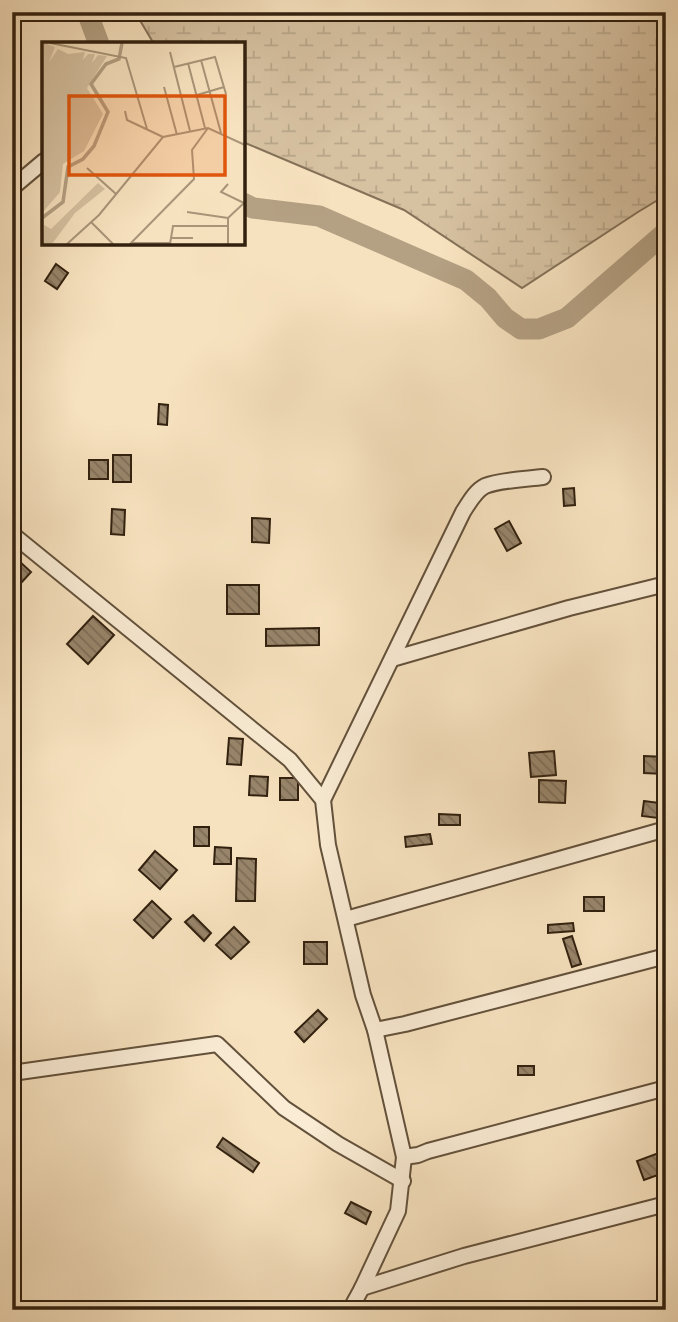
<svg xmlns="http://www.w3.org/2000/svg" width="678" height="1322" font-family="Vollkorn,serif">
  <style>
    .wetland { fill: url(#wetland-marsh); stroke: #847158; stroke-width: 2 }
    .lines { fill: none; stroke-linecap: round; stroke-linejoin: round }
    .river { stroke: #b4a083; stroke-width: 21 }
    .building { fill: url(#building-back-hatch); stroke: #32210f; stroke-width: 2 }
    .street-casing { stroke: #63513b; stroke-width: 18 }
    .street { stroke: #faecd5; stroke-width: 14 }
    .inset-river { fill: none; stroke: #b4a083; stroke-width: 3.5 }
    .inset-road { fill: none; stroke: #a89579; stroke-width: 2 }
    .view { fill: #df560c; fill-opacity: 0.15; stroke: #df560c; stroke-width: 3.5 }
    .inset-edge { fill: none; stroke: #32210f; stroke-width: 3.5 }
  </style>
  <defs>
    <pattern id="wetland-marsh" width="20" height="14" patternUnits="userSpaceOnUse" patternTransform="scale(1.75)"><rect width="20" height="14" fill="#d6c1a1"/><path d="M1 5h8M5 5V1M11 12h8M15 12V8" fill="none" stroke="#b8a689"/></pattern>
    <pattern id="building-back-hatch" width="6" height="6" patternUnits="userSpaceOnUse" patternTransform="scale(1.75)"><rect width="6" height="6" fill="#98856b"/><path d="M-1 5l2 2M0 0l6 6M5-1l2 2" fill="none" stroke="#7d6c56"/></pattern>
  </defs>
  <rect width="100%" height="100%" fill="#f7e2bf"/>
  <filter id="stains"><feTurbulence type="fractalNoise" baseFrequency=".00286" numOctaves="4"/><feColorMatrix values="0 0 0 0 .2 0 0 0 0 .09 0 0 0 0 .02 0 0 0 .5 -.17"/></filter>
  <radialGradient id="worn" r=".72"><stop offset=".6" stop-color="#630" stop-opacity="0"/><stop offset="1" stop-color="#630" stop-opacity=".3"/></radialGradient>
  <path class="wetland" d="M135 12H666V195L638 212 522 288 404 210 243 142V44H154Z"/>
  <g class="lines">
    <g class="river">
      <path d="M87 12 99 44"/>
      <path d="M243 203 253 208 319 216 466 280 488 298 505 318 521 329H539L567 318 666 232"/>
    </g>
  </g>
  <g class="building">
    <path d="M56 264 68 273 57 289 45 281Z"/>
    <path d="M159 404 168 405 167 425 158 424Z"/>
    <rect x="113" y="455" width="18" height="27"/>
    <rect x="89" y="460" width="19" height="19"/>
    <path d="M574 488 575 505 564 506 563 489Z"/>
    <path d="M112 509 125 510 124 535 111 534Z"/>
    <path d="M252 518 270 519 269 543 252 542Z"/>
    <path d="M509 521 521 543 507 551 495 529Z"/>
    <path d="M19 561 31 572 12 593V568Z"/>
    <rect x="227" y="585" width="32" height="29"/>
    <path d="M93 616 114 635 88 664 67 644Z"/>
    <path d="M319 628V645L266 646V629Z"/>
    <path d="M229 738 243 739 241 765 227 764Z"/>
    <path d="M554 751 556 775 531 777 529 753Z"/>
    <path d="M644 756 666 757 665 774 644 773Z"/>
    <path d="M250 776 268 777 267 796 249 795Z"/>
    <rect x="280" y="778" width="18" height="22"/>
    <path d="M539 780 566 781 565 803 539 802Z"/>
    <path d="M644 801 660 803 658 818 642 816Z"/>
    <path d="M439 814 460 815V825H439Z"/>
    <rect x="194" y="827" width="15" height="19"/>
    <path d="M430 834 432 844 406 847 405 837Z"/>
    <path d="M215 847 231 848V864H214Z"/>
    <path d="M155 851 177 870 160 889 139 870Z"/>
    <path d="M237 858 256 859 255 901H236Z"/>
    <rect x="584" y="897" width="20" height="14"/>
    <path d="M152 901 171 919 153 938 134 920Z"/>
    <path d="M193 915 211 933 204 941 185 922Z"/>
    <path d="M573 923 574 931 548 933V925Z"/>
    <path d="M234 927 249 942 231 959 216 945Z"/>
    <path d="M572 936 581 964 572 967 563 939Z"/>
    <rect x="304" y="942" width="23" height="22"/>
    <path d="M318 1010 327 1019 304 1042 295 1032Z"/>
    <rect x="518" y="1066" width="16" height="9"/>
    <path d="M223 1138 259 1163 253 1172 217 1147Z"/>
    <path d="M664 1151 666 1157V1172L644 1180 637 1161Z"/>
    <path d="M351 1202 371 1212 366 1224 345 1213Z"/>
  </g>
  <g class="lines">
    <g class="street-casing">
      <g id="street">
        <path d="M12 188 44 161"/>
        <path d="M12 534 290 760 323 800 328 845 363 995 375 1030 404 1157 398 1211 362 1288 350 1310"/>
        <path d="M392 659 569 608 666 584"/>
        <path d="M323 800 463 512C469 503 475 491 485 486 499 480 528 479 543 477"/>
        <path d="M346 919 666 829"/>
        <path d="M375 1030 405 1024 666 956"/>
        <path d="M12 1073 217 1044 284 1108 338 1144 403 1181"/>
        <path d="M404 1157 418 1155 428 1151 666 1088"/>
        <path d="M362 1288 464 1256 666 1204"/>
      </g>
    </g>
    <use href="#street" class="street"/>
  </g>
  <g transform="translate(42 42)">
    <rect width="203" height="203" fill="#f7e2bf"/>
    <path d="M56 141 63 147 33 171 10 202H0L2 183 9 187Z" fill="#d6c1a1"/>
    <path d="M2 1 13 5 7 20 16 7 26 12 43 10 41 18 46 12H53L50 21 56 13 65 14 45 46 61 72 42 109 21 122 18 150 0 171Z" fill="#d6c1a1"/>
    <path class="inset-river" d="M0 176 21 160 26 125 41 117 52 104 66 70 49 42 64 22 77 17 80 1"/>
    <path class="inset-road" d="M8 1 84 16 105 87M128 10 148 89M159 18 179 91M146 21 163 86M132 25 173 15 184 52M122 45 135 93M155 53 182 45M83 69 85 78 121 95M45 126 74 152M186 142 179 150 202 161M145 170 186 176M49 180 71 202M129 196H151M89 201H128M25 202 57 173 121 95 166 86 203 103M88 202 152 137 150 108 166 86M128 202 131 184H186M186 202V176L203 160"/>
    <path class="view" d="M27 54H183V133H27Z"/>
    <rect width="203" height="203" class="inset-edge"/>
  </g>
  <rect width="678" height="1322" fill="none" stroke="#f7e2bf" stroke-width="42"/>
  <rect x="14" y="14" width="650" height="1294" fill="none" stroke="#32210f" stroke-width="3.5"/>
  <rect x="21" y="21" width="636" height="1280" fill="none" stroke="#32210f" stroke-width="2"/>
  <rect width="100%" height="100%" filter="url(#stains)"/>
  <rect width="100%" height="100%" fill="url(#worn)"/>
</svg>
